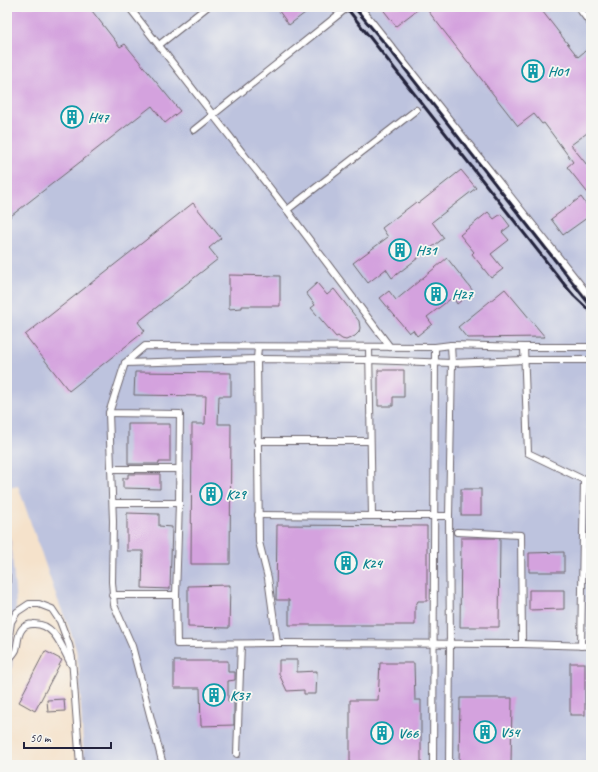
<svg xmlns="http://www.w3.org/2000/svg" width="598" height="772" font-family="Caveat,sans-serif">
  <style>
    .industrial { fill: #bdc3de }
    .building { fill: #d4a2de }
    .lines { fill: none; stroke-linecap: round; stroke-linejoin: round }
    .lane-casing { stroke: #6c656d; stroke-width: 8 }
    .lane { stroke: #fff; stroke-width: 6 }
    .rail { stroke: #22223b; stroke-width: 3 }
    .labels { text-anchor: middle; stroke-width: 3.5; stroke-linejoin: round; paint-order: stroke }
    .culture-label { font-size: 14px; font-weight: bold; fill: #0d838f; stroke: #f6f6f2; text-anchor: start }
  </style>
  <rect width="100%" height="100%" fill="#f6f6f2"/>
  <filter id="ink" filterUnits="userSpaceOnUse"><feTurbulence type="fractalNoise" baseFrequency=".025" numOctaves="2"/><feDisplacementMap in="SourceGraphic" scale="8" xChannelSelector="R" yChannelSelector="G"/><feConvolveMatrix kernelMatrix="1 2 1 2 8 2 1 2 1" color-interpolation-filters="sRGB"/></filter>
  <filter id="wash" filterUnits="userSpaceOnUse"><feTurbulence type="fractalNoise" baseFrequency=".012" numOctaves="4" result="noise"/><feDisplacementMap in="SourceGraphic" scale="16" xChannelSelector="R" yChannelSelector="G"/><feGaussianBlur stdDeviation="0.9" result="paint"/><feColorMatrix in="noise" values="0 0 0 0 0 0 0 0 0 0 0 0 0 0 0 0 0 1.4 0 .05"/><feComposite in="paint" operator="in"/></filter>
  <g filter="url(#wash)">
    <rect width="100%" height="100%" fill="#f5e2cb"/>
    <g class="industrial">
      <path d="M7 7H591V765H84L79 671 76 650 71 633 57 598 18 486 8 488 7 484Z"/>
      <path d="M7 530 11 541 16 604 11 685 7 695Z"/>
    </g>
    <g id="blocks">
      <g class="building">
        <path d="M7 7H89L120 47 125 44 180 111 165 123 152 106 7 219Z"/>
        <path d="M276 7H313L289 25Z"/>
        <path d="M381 7H421L396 26Z"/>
        <path d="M425 7H539L578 57 591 46V130L571 145 591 170V197L567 167 573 162 544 123 542 124 534 114 518 126Z"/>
        <path d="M461 170 476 188 432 222 444 238 392 278 386 269 368 283 353 263 388 237 382 228 416 202 418 204Z"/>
        <path d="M581 197 591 211V215L563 235 551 219Z"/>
        <path d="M193 203 221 238 209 248 218 259 138 322 145 331 69 391 25 335Z"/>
        <path d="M488 212 494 219 501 214 510 226 502 232 509 240 491 254 503 269 491 278 472 254 474 252 460 235Z"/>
        <path d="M447 258 473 291 457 304 453 297 427 317 432 324 417 336 413 330 409 333 380 298 389 291 396 300Z"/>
        <path d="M229 275 280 276V306H242V308L229 309Z"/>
        <path d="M317 283 327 295 334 289 359 321 360 328 359 332 355 336 346 340 342 339 338 336 336 337 311 308 315 305 306 293Z"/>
        <path d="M505 289 545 337 467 338 458 327Z"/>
        <path d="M378 370H404V397H393V406H378Z"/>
        <path d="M135 372 231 373V396H219L218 424H231L230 564H191L192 424H205L206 396 134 395Z"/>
        <path d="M128 424H170V462H159V464H128Z"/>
        <path d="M128 474H160V489L123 488V478H128Z"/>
        <rect x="461" y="489" width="20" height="26"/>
        <path d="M127 513 159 514V526L172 527 170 589 142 588 143 551H127Z"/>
        <path d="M277 525 427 526V601H418L415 607V625H289V600H276Z"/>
        <path d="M461 538H500L499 627H460Z"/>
        <path d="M564 552V572H529V553Z"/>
        <path d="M230 585 229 628 188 627V586Z"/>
        <path d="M529 590H564V609L529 610Z"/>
        <path d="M45 651 62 660 35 711 19 702 22 697H21Z"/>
        <path d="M279 660H297V672L317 671 316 694H304V690L287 691 279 674Z"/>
        <path d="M174 661H228V672H235V680L228 681V701H234V725L201 726 200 688H174Z"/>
        <path d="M380 663H414L415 700H421V765H350V700H378Z"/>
        <rect x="570" y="663" width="15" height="52"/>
        <path d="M460 698H512L511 765H459Z"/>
        <path d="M64 699 65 711 48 712 47 700Z"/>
      </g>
    </g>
  </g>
  <g filter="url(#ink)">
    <use href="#blocks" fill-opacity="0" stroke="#6c656d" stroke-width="1"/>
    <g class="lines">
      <g class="lane-casing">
        <g id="lane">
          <path d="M129 7 287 210 390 347"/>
          <path d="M360 7 591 298"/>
          <path d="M578 7 591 24"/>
          <path d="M589 7 590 22"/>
          <path d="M159 45 207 7"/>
          <path d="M194 130 348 7"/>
          <path d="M287 210 416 110"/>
          <path d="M258 347 257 359 259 542 268 578 277 643"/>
          <path d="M369 347 372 516"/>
          <path d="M524 347 528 453 584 480"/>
          <path d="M591 347H524L451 345 435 347 145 346 125 363 109 413 180 414 179 503 176 595 177 644 277 643 522 644 591 646"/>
          <path d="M125 363 257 359 369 360 452 363 524 360H591"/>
          <path d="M109 413 113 521 112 582 114 605 132 646 163 765"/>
          <path d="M257 441H370"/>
          <path d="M112 469H179"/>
          <path d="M113 503H179"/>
          <path d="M258 515 372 516H449"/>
          <path d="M457 532 521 535 522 644"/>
          <path d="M7 576V587"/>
          <path d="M112 595H176"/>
          <path d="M581 646 584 480 591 474"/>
          <path d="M8 660C11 657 14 654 16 650 18 644 17 635 22 629 24 626 29 624 33 624 55 623 62 648 71 664"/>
          <path d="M7 667 8 660V643L11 622 17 612 29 604H39L52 609 60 621 69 645 72 658 80 765"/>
          <path d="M237 754 241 644"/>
          <path d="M433 765 435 347"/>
          <path d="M449 765 450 644 449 516 452 363 451 345"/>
        </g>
      </g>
      <use href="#lane" class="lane"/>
      <g class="rail">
        <path d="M346 7 564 284 574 296 591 312"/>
        <path d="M354 7 387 46 590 305"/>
      </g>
    </g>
  </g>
  <defs>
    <g id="building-ring" transform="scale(1.15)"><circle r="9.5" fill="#f6f6f2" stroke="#0f9aa8" stroke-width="1.5"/><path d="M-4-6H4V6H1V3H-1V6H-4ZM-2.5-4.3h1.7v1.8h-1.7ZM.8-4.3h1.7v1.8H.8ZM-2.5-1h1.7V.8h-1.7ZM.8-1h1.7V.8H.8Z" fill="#0f9aa8"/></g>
  </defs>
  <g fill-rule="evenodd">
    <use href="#building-ring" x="533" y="71"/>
    <use href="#building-ring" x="72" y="117"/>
    <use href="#building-ring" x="400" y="250"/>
    <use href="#building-ring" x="436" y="294"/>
    <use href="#building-ring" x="211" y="494"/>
    <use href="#building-ring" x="346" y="563"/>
    <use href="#building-ring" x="214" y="695"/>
    <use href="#building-ring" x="485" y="732"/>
    <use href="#building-ring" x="382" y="733"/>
  </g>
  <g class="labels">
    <g class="culture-label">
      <text x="548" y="76">H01</text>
      <text x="88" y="122">H47</text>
      <text x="416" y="255">H31</text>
      <text x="452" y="299">H27</text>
      <text x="226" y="499">K29</text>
      <text x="362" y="568">K24</text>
      <text x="230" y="700">K37</text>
      <text x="500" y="737">V54</text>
      <text x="398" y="738">V66</text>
    </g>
  </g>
  <rect width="598" height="772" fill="none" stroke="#f6f6f2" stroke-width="24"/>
  <path d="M24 742v6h87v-6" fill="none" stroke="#22223b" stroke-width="2"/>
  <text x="30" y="742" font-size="12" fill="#22223b" stroke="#f6f6f2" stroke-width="3" paint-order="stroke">50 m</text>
</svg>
